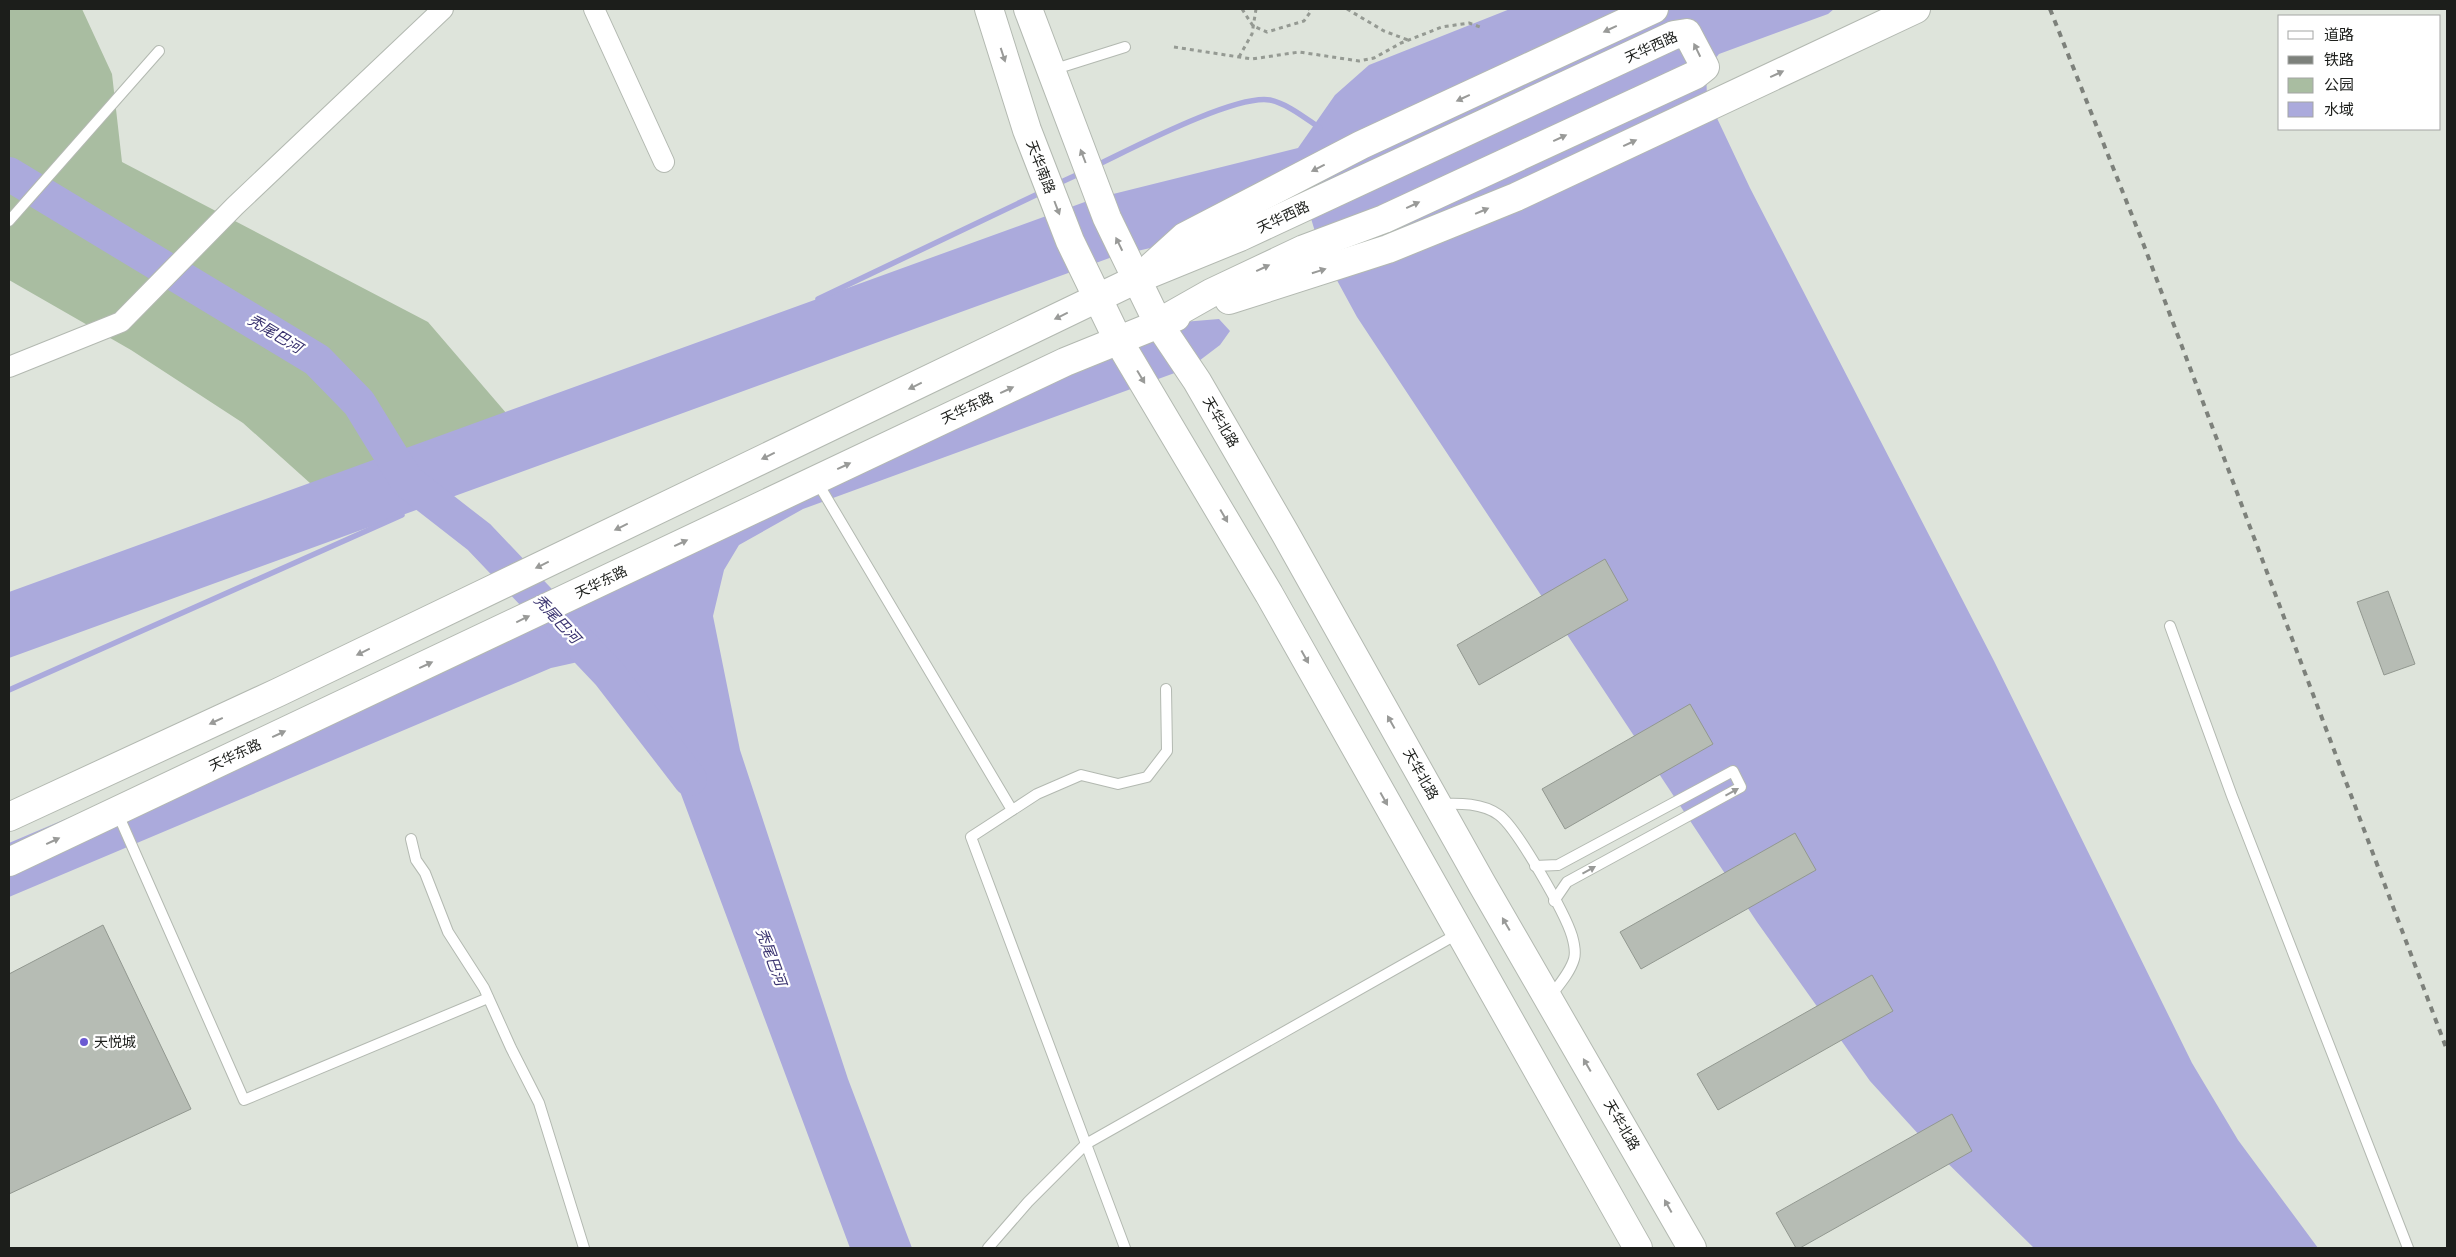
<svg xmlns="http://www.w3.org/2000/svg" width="2456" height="1257" font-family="Jost,'Noto Sans SC',sans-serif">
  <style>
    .green { fill: #a9bda1 }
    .water { fill: #abaadc }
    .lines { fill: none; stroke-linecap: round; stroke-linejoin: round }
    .stream { stroke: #abaadc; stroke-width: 5.5 }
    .river { stroke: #abaadc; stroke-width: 34 }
    .building { fill: #b6bcb4; stroke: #929890 }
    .lane-casing { stroke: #b3b9b1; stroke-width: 12 }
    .street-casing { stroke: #b3b9b1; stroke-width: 22 }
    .secondary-casing { stroke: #b3b9b1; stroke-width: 30 }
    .path { stroke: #959a93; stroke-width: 3; stroke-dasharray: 4 4; stroke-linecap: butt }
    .lane { stroke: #fff; stroke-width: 10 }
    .street { stroke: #fff; stroke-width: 20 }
    .secondary { stroke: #fff; stroke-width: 28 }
    .rail { stroke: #7d817b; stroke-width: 4; stroke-dasharray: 6 6; stroke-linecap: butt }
    .oneway { fill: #999a98 }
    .poi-dot { fill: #6b59d2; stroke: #fff; stroke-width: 2 }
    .labels { text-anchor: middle; stroke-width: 4.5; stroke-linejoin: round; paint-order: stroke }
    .street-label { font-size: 14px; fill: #1c1e1b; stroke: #fff }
    .poi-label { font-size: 14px; fill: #1c1e1b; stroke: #fff; text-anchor: start }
    .water-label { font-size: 15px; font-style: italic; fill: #39326f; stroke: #fff }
  </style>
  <rect width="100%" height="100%" fill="#dee4db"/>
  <path class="green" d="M9 9H82L112 74 122 162 428 322 513 421 340 510 243 423 131 350 9 280Z"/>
  <g class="water">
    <path d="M1510 9H1834L1828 14 1719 54 1706 70 1707 97 1750 188 1994 661 2192 1063 2238 1140 2318 1248H2034L1921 1137 1870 1081 1757 922 1357 317 1321 251 1309 212 1115 256 9 658V592L1093 199 1298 148 1335 95 1369 65Z"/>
    <path d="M1219 319 1230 331 1220 345 1191 367 803 509 739 545 724 570 713 616 740 750 848 1079 912 1248H850L656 727 630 679 596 658 551 668 9 897V843L451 655 792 475 1183 322Z"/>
  </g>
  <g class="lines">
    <g class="stream">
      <path d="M1095 166C1131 149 1235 94 1270 100 1288 104 1305 118 1320 128"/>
      <path d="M1057 184 1083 172"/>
      <path d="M818 299 1042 192"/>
      <path d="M9 690 402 515"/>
    </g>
    <path class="river" d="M9 174 317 360 359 403 407 481 479 537 609 674 690 779"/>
  </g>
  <g class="building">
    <path d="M1605 559 1628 600 1479 685 1457 645Z"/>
    <path d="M2388 591 2415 664 2384 675 2357 602Z"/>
    <path d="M1690 704 1713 744 1565 829 1542 789Z"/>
    <path d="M1795 833 1816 870 1641 969 1620 932Z"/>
    <path d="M103 925 191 1109 9 1194V974Z"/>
    <path d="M1872 975 1893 1011 1718 1110 1697 1074Z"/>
    <path d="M1952 1114 1972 1151 1800 1248H1796L1776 1213Z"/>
  </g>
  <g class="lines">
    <g class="lane-casing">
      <g id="lane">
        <path d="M1052 70 1125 47"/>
        <path d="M9 221 159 51"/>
        <path d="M816 480 1012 810"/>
        <path d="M2170 626 2232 796 2408 1248"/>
        <path d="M1166 689 1167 751 1147 777 1118 784 1081 775 1037 794 971 837 1086 1144 1459 933"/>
        <path d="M1440 804C1459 803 1483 803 1499 815 1517 828 1565 913 1572 936 1574 943 1576 952 1574 959 1570 973 1558 986 1549 998"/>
        <path d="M117 812 244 1100 488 998"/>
        <path d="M411 839 416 860 425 873 448 932 484 988 511 1048 539 1103 584 1248"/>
        <path d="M1535 866 1558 865 1733 771 1741 787 1567 882 1554 901"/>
        <path d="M988 1248 1028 1202 1086 1144 1125 1248"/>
      </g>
    </g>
    <g class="street-casing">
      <g id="street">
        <path d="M594 9 664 162"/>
        <path d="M9 367 121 322 235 206 443 9"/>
      </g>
    </g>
    <g class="secondary-casing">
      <g id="secondary">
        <path d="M989 9 1027 130 1070 241 1118 340 1269 594 1638 1248"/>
        <path d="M1028 9 1107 218 1158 323 1197 381 1285 533 1482 884 1692 1248"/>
        <path d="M1152 266 1184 237 1361 145 1654 9"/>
        <path d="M1229 300 1388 249 1516 197 1916 9"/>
        <path d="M9 817 279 692 1137 279 1240 237 1674 35 1687 33 1705 67 1695 75 1384 219 1304 249 1211 293 1158 323"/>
        <path d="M9 862 1065 362 1176 317"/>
      </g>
    </g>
    <g class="path">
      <path d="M1242 9 1253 26 1267 32 1304 21 1311 11 1309 9"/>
      <path d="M1347 9 1384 31 1408 40"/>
      <path d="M1174 47 1252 59 1299 52 1359 61 1374 58 1401 43 1442 27 1469 23 1480 27"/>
      <path d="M1239 57 1252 34 1256 9"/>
    </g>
    <use href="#lane" class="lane"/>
    <use href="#street" class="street"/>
    <use href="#secondary" class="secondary"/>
    <path class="rail" d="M2050 9 2143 243 2447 1050"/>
  </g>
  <defs><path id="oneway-solid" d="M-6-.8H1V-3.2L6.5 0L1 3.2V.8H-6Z" transform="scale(1.25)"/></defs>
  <g class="oneway">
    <use href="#oneway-solid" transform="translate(1610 29) rotate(155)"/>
    <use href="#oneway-solid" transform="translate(1697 50) rotate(-116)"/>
    <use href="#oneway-solid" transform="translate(1003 55) rotate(72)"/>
    <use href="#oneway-solid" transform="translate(1777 74) rotate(-25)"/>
    <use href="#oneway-solid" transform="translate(1463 98) rotate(155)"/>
    <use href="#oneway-solid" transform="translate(1560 138) rotate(-25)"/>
    <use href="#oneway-solid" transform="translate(1630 143) rotate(-25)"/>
    <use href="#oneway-solid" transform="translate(1083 156) rotate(-111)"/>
    <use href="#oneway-solid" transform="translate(1318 168) rotate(153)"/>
    <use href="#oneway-solid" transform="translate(1413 205) rotate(-25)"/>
    <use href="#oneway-solid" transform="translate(1057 208) rotate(69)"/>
    <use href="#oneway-solid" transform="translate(1482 211) rotate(-23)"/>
    <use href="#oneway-solid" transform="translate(1119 244) rotate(-116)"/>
    <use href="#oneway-solid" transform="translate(1263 268) rotate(-25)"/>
    <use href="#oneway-solid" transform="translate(1319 271) rotate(-18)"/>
    <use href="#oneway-solid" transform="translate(1061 316) rotate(154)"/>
    <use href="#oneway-solid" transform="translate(1141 377) rotate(59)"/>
    <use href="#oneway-solid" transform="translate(915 386) rotate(154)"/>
    <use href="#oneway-solid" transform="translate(1007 390) rotate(-25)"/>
    <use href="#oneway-solid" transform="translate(768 456) rotate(154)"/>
    <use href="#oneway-solid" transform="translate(844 466) rotate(-25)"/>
    <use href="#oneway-solid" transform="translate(1224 516) rotate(60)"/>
    <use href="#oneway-solid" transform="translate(621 527) rotate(154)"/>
    <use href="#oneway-solid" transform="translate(681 543) rotate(-25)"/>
    <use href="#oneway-solid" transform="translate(542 565) rotate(154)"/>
    <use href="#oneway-solid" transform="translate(523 619) rotate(-26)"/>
    <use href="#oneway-solid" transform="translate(363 652) rotate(154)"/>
    <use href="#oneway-solid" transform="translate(1305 657) rotate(61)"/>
    <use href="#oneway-solid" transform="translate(426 665) rotate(-25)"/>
    <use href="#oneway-solid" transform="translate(216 721) rotate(155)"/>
    <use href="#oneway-solid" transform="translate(1391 722) rotate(-119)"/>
    <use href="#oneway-solid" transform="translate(279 734) rotate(-25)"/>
    <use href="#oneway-solid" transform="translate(1732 792) rotate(-29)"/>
    <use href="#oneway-solid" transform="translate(1384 799) rotate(61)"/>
    <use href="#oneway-solid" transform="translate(53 841) rotate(-25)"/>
    <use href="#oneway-solid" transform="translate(1589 870) rotate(-29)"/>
    <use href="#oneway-solid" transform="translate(1506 924) rotate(-120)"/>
    <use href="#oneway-solid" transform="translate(1587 1065) rotate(-120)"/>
    <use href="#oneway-solid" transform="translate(1668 1206) rotate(-119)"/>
  </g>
  <circle class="poi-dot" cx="84" cy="1042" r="5"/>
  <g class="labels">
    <g class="street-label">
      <text transform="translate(1651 47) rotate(-24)" y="5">天华西路</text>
      <text transform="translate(1041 167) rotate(69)" y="5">天华南路</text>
      <text transform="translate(1283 217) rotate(-25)" y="5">天华西路</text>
      <text transform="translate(967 408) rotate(-25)" y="5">天华东路</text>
      <text transform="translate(1221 422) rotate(60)" y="5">天华北路</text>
      <text transform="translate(601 582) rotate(-26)" y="5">天华东路</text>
      <text transform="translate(235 755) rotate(-25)" y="5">天华东路</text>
      <text transform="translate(1421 774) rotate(61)" y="5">天华北路</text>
      <text transform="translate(1622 1125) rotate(60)" y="5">天华北路</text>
    </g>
    <g class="poi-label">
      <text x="94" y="1047">天悦城</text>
    </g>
    <g class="water-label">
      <text transform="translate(275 334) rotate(31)" y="5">秃尾巴河</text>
      <text transform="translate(557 619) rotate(47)" y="5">秃尾巴河</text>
      <text transform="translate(771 957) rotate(70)" y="5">秃尾巴河</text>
    </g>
  </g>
  <rect width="2456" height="1257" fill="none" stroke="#1c1e1b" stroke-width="20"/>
  <rect x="2278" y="15" width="162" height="115" fill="#ffffff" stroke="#a4a5a4"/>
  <rect x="2288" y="31" width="25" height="8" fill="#ffffff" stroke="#a4a5a4"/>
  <text x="2324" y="40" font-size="15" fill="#1c1e1b">道路</text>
  <rect x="2288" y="56" width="25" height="8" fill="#7d817b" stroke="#a4a5a4"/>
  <text x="2324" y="65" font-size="15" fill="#1c1e1b">铁路</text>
  <rect x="2288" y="78" width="25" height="15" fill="#a9bda1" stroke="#a4a5a4"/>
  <text x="2324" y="90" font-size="15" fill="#1c1e1b">公园</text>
  <rect x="2288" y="102" width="25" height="15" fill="#abaadc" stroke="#a4a5a4"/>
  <text x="2324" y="115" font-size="15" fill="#1c1e1b">水域</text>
</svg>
